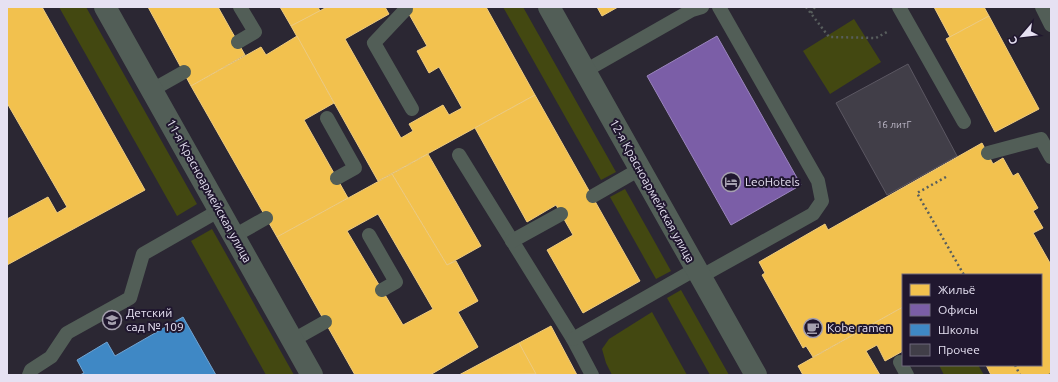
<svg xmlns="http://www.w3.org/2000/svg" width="1058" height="382" font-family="Ubuntu,sans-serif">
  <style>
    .green { fill: #434811 }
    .homes { fill: #f2c14e; stroke: #eecb7f; fill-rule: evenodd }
    .offices { fill: #7b5ea7; stroke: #9b85be }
    .schools { fill: #3f88c5; stroke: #71a3d2 }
    .building { fill: #413e48; stroke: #5b5762 }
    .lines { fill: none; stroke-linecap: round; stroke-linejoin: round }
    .path { stroke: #585e5d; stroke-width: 2.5; stroke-dasharray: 2 3; stroke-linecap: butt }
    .service { stroke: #525e57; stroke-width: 14 }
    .minor { stroke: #525e57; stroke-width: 22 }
    .tertiary { stroke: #525e57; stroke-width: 22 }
    .labels { text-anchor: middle; stroke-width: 4; stroke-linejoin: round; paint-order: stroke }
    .number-label { font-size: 10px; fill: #bdb8c8 }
    .poi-label { font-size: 12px; fill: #e6e1f2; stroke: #20172f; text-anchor: start }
    .street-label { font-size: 12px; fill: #e6e1f2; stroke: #20172f }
  </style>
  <rect width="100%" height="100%" fill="#2b2733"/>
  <g class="green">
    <path d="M59 7H86L197 204 177 216Z"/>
    <path d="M503 7H523L616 172 601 180Z"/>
    <path d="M854 19 881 62 830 94 803 51Z"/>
    <path d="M625 189 671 271 656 279 610 197Z"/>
    <path d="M212 229 294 375H266L191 241Z"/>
    <path d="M681 290 729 375H710L667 298Z"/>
    <path d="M652 312 687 375H612L606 363 602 349 609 339Z"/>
    <path d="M939 365H978L984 375H944Z"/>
  </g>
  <g class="homes">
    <path d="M7 7H42L145 190 7 265V219L48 197 57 213 67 207 7 103Z"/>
    <path d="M148 7H218L245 55 191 86Z"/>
    <path d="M280 7H318L320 11 291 26Z"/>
    <path d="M327 7H385L389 14 345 39 401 138 413 131 409 124 443 105 449 115 462 108 439 67 429 73 417 51 427 46 405 7H486L535 95 378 181 291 26Z"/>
    <path d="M597 7H618L602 16Z"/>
    <path d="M934 7H984L989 16 950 37Z"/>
    <path d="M989 16 1039 109 995 132 946 39Z"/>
    <path d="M297 36 334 103 304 120 348 198 277 237 191 86 261 47 266 55Z"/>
    <path d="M535 95 640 281 583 313 547 250 573 235 556 205 527 222 475 128Z"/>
    <path d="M982 143 993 164 1003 158 1013 176 1018 173 1038 208 1033 211 1043 228 1033 233 1050 263H1051V375H991L986 365H1041V275H903V307L813 357 806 346 803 348 798 339 762 275 765 273 759 262 825 224 828 230Z"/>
    <path d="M428 154 481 246 447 265 392 174Z"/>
    <path d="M392 174 447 265 456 261 478 301 458 312 478 347 430 375H355L277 237ZM378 214 433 309 403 325 347 231Z"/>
    <path d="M903 307V351L885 361 877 345 866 351 880 375H803L798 366Z"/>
    <path d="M551 326 577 375H536L519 343Z"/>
    <path d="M519 343 536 374 459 375Z"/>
  </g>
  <path class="offices" d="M717 36 801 185 731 225 647 76Z"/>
  <path class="schools" d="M183 317 216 375H80L84 373 77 360 107 342 115 356Z"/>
  <path class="building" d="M908 64 957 156 887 195 836 103Z"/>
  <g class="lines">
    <g class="path">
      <path d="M806 7 829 37 876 38 887 32"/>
      <path d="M811 13 815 7"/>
      <path d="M946 177 917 193 964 275"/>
      <path d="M1015 365 1020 375"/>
      <path d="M1049 375 1051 374"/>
    </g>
    <g class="service">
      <path d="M899 7 964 122"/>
      <path d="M1042 7 1051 25"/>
      <path d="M406 9 374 43 412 109"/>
      <path d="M238 42 255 32 240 7"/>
      <path d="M585 71 692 10 702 7"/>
      <path d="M152 90 184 72"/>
      <path d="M327 118 355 168 337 178"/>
      <path d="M988 153 1041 139 1051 157"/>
      <path d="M459 155 573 339 592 375"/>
      <path d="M593 196 640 169"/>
      <path d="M369 235 396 282 382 290"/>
      <path d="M234 236 266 218"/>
      <path d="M512 241 561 214"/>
      <path d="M700 277 813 214 822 201 818 181 719 7"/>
      <path d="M573 339 696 269"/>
      <path d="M293 340 325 322"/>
      <path d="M900 362 907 375"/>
      <path d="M29 375 31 370 51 357 67 333 130 298 143 254 220 210"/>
    </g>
    <path class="minor" d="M105 7 312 375"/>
    <path class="tertiary" d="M549 7 756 375"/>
  </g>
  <defs>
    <g id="hotel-ring" transform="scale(1)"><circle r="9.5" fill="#20172f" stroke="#a5a0af" stroke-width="1.5"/><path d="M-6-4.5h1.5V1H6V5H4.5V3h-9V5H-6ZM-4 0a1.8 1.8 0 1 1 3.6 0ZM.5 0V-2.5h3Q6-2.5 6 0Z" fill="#a5a0af"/></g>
    <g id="school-ring" transform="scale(1)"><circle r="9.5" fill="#20172f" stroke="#a5a0af" stroke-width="1.5"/><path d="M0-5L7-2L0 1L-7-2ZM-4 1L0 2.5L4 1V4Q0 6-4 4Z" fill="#a5a0af"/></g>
    <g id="cafe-ring" transform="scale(1)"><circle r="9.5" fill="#20172f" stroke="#a5a0af" stroke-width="1.5"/><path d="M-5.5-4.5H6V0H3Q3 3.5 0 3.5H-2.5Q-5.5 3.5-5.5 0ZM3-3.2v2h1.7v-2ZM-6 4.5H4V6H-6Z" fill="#a5a0af"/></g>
  </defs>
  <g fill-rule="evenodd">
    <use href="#hotel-ring" x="731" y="182"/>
    <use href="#school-ring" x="112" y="320"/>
    <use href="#cafe-ring" x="813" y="328"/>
  </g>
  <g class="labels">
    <g class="number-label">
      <text x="894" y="128">16 литГ</text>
    </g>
    <g class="poi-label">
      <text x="745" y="186">LeoHotels</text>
      <text x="126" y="317">Детский<tspan x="126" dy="14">сад № 109</tspan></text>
      <text x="827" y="332">Kobe ramen</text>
    </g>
    <g class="street-label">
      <text transform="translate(209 191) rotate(61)" y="4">11-я Красноармейская улица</text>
      <text transform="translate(652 191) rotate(61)" y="4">12-я Красноармейская улица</text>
    </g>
  </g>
  <rect width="1058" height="382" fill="none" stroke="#e6e1f2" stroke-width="16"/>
  <rect x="902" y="274" width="140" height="92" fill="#20172f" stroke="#6f687d"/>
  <rect x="910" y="284" width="20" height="12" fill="#f2c14e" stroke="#6f687d"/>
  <text x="938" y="294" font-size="12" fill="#e6e1f2">Жильё</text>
  <rect x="910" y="304" width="20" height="12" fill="#7b5ea7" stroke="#6f687d"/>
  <text x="938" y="314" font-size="12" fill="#e6e1f2">Офисы</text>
  <rect x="910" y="324" width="20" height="12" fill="#3f88c5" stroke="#6f687d"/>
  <text x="938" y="334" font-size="12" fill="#e6e1f2">Школы</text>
  <rect x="910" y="344" width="20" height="12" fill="#413e48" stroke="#6f687d"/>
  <text x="938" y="354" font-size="12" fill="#e6e1f2">Прочее</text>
  <g transform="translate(1022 36) rotate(242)" stroke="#20172f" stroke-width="3" paint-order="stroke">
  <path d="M0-3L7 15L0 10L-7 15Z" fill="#e6e1f2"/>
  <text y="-6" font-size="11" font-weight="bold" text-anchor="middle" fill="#e6e1f2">С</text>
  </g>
</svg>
